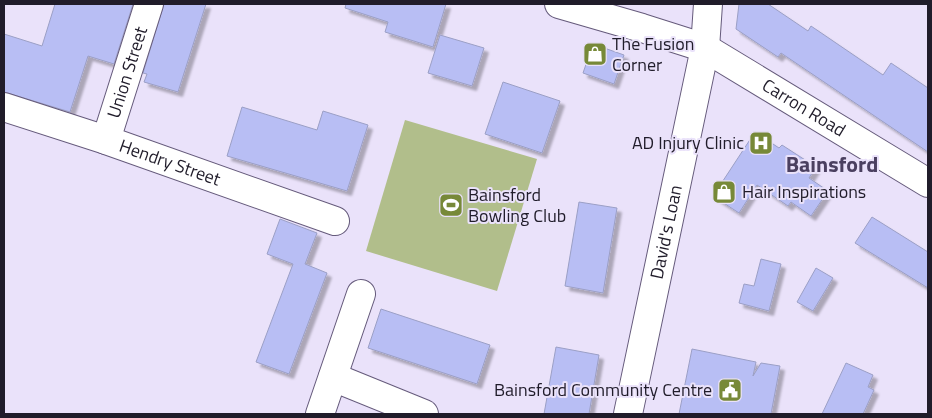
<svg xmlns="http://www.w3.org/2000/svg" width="932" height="418" font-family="'Titillium Web',sans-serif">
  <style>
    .green { fill: #b1be8b }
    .building { fill: #b8bef4; stroke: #9b9fc5; filter: url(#shadow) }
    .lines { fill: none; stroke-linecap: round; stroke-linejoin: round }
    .minor-casing { stroke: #655a7b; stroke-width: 30 }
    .major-casing { stroke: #655a7b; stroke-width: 30 }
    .minor { stroke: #fff; stroke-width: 28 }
    .major { stroke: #fff; stroke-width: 28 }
    .labels { text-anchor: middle; stroke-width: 4; stroke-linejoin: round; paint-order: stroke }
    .poi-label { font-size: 18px; fill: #201c2a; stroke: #eae2fa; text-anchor: start }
    .street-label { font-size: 18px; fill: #201c2a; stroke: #eae2fa }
    .district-label { font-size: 22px; font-weight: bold; fill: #4b4060; stroke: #eae2fa }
  </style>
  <defs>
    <filter id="shadow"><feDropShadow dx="4.5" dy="4.5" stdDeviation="1" flood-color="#0004"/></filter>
  </defs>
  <rect width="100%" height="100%" fill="#eae2fa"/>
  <path class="green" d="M405 120 537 159 497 291 366 251Z"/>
  <g class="building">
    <path d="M55 4H133L114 64 88 56 70 112 4 92V34L42 46Z"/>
    <path d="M164 4H206L178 92 144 82 147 74 143 73Z"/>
    <path d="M346 4H446L433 47 385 32 388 22 345 8Z"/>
    <path d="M739 4H768L808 31 811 26 883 75 891 63 928 88V152L781 53 778 57 736 29Z"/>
    <path d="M440 35 484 48 472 86 428 73Z"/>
    <path d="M593 44 624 55 614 84 583 73Z"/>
    <path d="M503 82 560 101 542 153 485 134Z"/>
    <path d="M242 107 317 130 323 111 368 125 347 191 227 156Z"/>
    <path d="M755 132 779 148 782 145 816 167 809 178 828 191 811 216 791 202 788 206 757 185 739 213 713 196Z"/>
    <path d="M579 202 617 208 603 293 565 286Z"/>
    <path d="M872 217 928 252V288L855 243Z"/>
    <path d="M280 219 317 233 305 264 327 273 289 374 256 362 293 264 267 254Z"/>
    <path d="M761 259 781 264 769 311 739 303 744 284 754 286Z"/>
    <path d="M816 268 833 278 813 311 797 302Z"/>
    <path d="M381 309 490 345 477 384 368 348Z"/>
    <path d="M556 347 599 355 589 414H544Z"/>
    <path d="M692 349 756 362 753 376 761 363 780 366 771 414H679Z"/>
    <path d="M846 363 873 375 868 387 874 390 863 414H822Z"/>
  </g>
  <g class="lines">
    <g class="minor-casing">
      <g id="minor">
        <path id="s1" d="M4 107 106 140 335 221"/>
        <path id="s2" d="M106 140 149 4"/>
        <path d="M333 377 424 414"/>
        <path d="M320 414 361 294"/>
        <path id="s3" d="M628 414 705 48 708 4"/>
      </g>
    </g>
    <g class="major-casing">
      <g id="major">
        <path id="s4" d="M559 4 642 28 705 48 928 183"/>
      </g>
    </g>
    <use href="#minor" class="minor"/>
    <use href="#major" class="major"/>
  </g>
  <defs>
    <g id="shop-square" transform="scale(1.25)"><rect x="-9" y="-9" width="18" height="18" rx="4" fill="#778938" stroke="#eae2fa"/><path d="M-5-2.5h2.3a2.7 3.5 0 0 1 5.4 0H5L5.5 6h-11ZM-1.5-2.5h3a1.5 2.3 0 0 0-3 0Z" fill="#fff"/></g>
    <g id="hospital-square" transform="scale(1.25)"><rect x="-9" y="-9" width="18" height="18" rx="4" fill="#778938" stroke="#eae2fa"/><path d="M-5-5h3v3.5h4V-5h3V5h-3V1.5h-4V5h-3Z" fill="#fff"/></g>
    <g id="stadium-square" transform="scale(1.25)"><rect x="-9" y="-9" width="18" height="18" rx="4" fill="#778938" stroke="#eae2fa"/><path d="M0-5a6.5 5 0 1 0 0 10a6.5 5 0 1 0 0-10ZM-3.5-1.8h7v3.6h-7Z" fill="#fff"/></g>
    <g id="civic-square" transform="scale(1.25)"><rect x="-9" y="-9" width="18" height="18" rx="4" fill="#778938" stroke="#eae2fa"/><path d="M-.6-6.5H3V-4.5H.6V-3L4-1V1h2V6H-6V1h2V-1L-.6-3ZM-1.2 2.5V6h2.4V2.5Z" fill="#fff"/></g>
  </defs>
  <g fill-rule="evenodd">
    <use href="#shop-square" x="595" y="54"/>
    <use href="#hospital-square" x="761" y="143"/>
    <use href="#shop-square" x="724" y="192"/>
    <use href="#stadium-square" x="451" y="205"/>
    <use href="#civic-square" x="730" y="390"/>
  </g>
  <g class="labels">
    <g class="poi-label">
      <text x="612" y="50">The Fusion<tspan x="612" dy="21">Corner</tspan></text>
      <text x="744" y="149" text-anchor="end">AD Injury Clinic</text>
      <text x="742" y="198">Hair Inspirations</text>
      <text x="468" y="201">Bainsford<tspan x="468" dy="21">Bowling Club</tspan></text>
      <text x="712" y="396" text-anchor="end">Bainsford Community Centre</text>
    </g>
    <g class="street-label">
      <text dy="6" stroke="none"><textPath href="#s2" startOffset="71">Union Street</textPath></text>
      <text dy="6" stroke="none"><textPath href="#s4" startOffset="268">Carron Road</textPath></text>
      <text dy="6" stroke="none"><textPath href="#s1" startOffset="175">Hendry Street</textPath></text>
      <text dy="6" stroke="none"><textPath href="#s3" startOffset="186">David's Loan</textPath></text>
    </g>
    <g class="district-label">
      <text x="832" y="172">Bainsford</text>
    </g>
  </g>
  <rect width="932" height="418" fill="none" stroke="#201c2a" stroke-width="10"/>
</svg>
